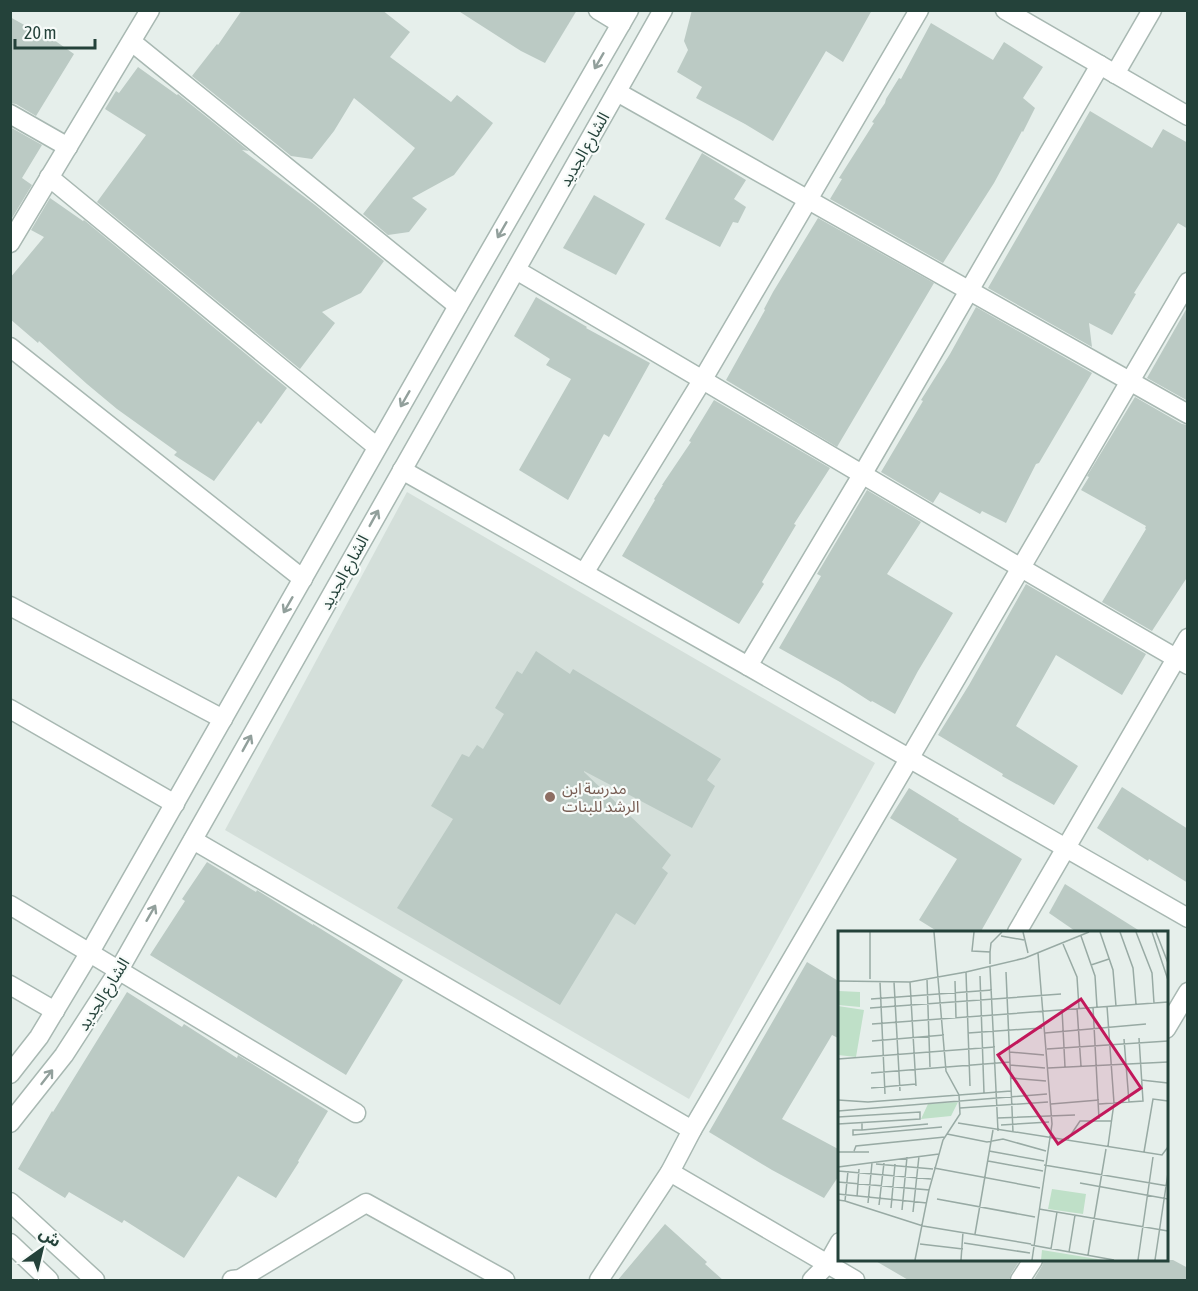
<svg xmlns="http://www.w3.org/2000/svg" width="1198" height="1291" font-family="'Asap Condensed','Noto Sans Arabic',sans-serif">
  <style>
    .built { fill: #d4dfda }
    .building { fill: #bbcac4 }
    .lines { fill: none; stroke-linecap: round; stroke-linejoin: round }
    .minor-casing { stroke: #a8b8b2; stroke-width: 21 }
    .tertiary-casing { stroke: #a8b8b2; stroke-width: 21 }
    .minor { stroke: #fff; stroke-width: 18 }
    .tertiary { stroke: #fff; stroke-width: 18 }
    .oneway { stroke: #92a09c }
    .education-dot { fill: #8d6e63; stroke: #f7fbf9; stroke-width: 2 }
    .labels { text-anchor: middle; stroke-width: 4.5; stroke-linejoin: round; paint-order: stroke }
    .street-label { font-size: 16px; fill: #24423a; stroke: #f7fbf9 }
    .education-label { font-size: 16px; fill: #785e54; stroke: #f7fbf9; text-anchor: start }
    .inset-road { fill: none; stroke: #98aaa4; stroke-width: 1.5 }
    .view { fill: #c2185b; fill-opacity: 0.15; stroke: #c2185b; stroke-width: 3 }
    .inset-edge { fill: none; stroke: #24423a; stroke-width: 3 }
  </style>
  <rect width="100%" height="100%" fill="#e6efeb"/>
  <path class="built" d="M407 492 875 763 689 1099 225 830Z"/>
  <g class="building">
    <path d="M242 10H382L410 32 390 57 451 102 457 95 493 123 454 175 412 198 427 209 409 232 388 235 363 214 415 148 354 98 334 131 312 159 291 156 192 76 217 44 218 45Z"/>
    <path d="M457 10H577L545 63 521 51Z"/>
    <path d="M692 10H872L843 62 826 51 773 141 745 124 696 98 702 87 677 72 688 50 684 41Z"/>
    <path d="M10 17 53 41 54 40 74 54 36 116 16 104 10 103Z"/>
    <path d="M931 23 993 60 1004 42 1043 67 1023 98 1035 108 1023 132 1022 131 994 183 943 263 830 199 842 179 839 178 874 123 872 122 885 103 886 99 899 78 901 79Z"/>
    <path d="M138 67 177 95 178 94 249 151 242 150 315 205 384 261 361 293 322 312 335 323 300 369 97 202 146 135 105 109 116 91 119 93Z"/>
    <path d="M1090 111 1152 148 1163 129 1188 143V229L1178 223 1134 293 1136 294 1112 335 1089 323 1092 347 988 288Z"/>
    <path d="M10 127 42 145 22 178 32 185 12 218 10 217Z"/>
    <path d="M702 153 746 180 734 199 746 207 738 223 733 222 720 247 665 219Z"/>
    <path d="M594 195 645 224 616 275 563 248Z"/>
    <path d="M50 198 83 221 84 220 287 388 261 424 258 421 214 481 174 455 177 452 117 409 87 384 39 341 38 343 10 319V278L44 237 31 230Z"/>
    <path d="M818 218 934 283 837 447 726 380 765 310 764 309 773 292Z"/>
    <path d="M536 297 587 327 586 328 650 363 609 437 604 434 568 500 519 470 571 379 546 365 550 359 514 336Z"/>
    <path d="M1188 306V401L1147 378Z"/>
    <path d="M976 307 1092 373 1039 463 1036 464 1006 523 982 511 980 514 940 492 933 503 881 472 923 401 921 400 950 354Z"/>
    <path d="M1135 397 1182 424 1188 425V576L1152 631 1102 602 1146 529 1145 528 1146 526 1081 490 1089 477 1087 476Z"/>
    <path d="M714 400 830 468 794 524 796 525 762 582 764 584 739 624 622 556 655 500 654 499 663 485H662L691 442 689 441Z"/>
    <path d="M867 490 921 522 887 574 953 613 918 671 895 714 872 701 871 702 840 682 779 648 821 576 817 574Z"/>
    <path d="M1026 584 1146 654 1122 695 1056 655 1016 726 1078 766 1054 805 1002 776 1003 774 938 735 969 685Z"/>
    <path d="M536 651 570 674 573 669 721 759 707 780 715 786 692 828 584 771V772L671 855 662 868 668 873 635 925 616 913 560 1005 397 908 453 819 431 806 462 754 469 757 477 745 483 749 504 714 495 708 517 671 522 674Z"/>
    <path d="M1122 787 1188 829V883L1149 859 1148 861 1097 828Z"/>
    <path d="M909 788 959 819 958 820 1022 859 980 933H940L919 920 957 859 890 818Z"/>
    <path d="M207 862 256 892 257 890 260 892 313 925V924L403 980 346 1075 150 955 185 901 182 899Z"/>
    <path d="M1065 884 1143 933H1078L1049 913Z"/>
    <path d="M807 962 840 982V1039L832 1035 782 1119 840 1150V1174L824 1198 772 1170 709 1132Z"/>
    <path d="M127 992 182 1027 184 1024 237 1058 238 1055 328 1111 298 1161 299 1162 276 1198 238 1176 184 1258 124 1220 122 1223 69 1192 65 1198 18 1169 52 1111 53 1112Z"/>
    <path d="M665 1224 707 1262 705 1264 724 1281H617Z"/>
    <path d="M874 1260H1020L1011 1274 1009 1281H910Z"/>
    <path d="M1044 1260H1173L1188 1268V1281H1033L1042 1266Z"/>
  </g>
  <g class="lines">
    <g class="minor-casing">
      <g id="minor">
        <path d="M598 10 621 24"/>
        <path d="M1005 10 1188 116"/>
        <path d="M132 42 458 306"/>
        <path d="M1115 74 1152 10"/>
        <path d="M617 92 1188 414"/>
        <path d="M10 114 68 147"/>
        <path d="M49 177 377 447"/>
        <path d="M10 243 150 10"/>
        <path d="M516 270C740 401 962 535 1188 665"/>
        <path d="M10 347 303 579"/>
        <path d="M402 470 748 666 1188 918"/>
        <path d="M584 573 703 379 919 10"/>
        <path d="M10 606 223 719"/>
        <path d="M748 666 862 475 1100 65"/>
        <path d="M10 709 175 804"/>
        <path d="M193 840 692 1130"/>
        <path d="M10 905 356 1113"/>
        <path d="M1017 932 1188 638"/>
        <path d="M10 985 55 1011"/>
        <path d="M1166 1029 1188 992"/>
        <path d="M670 1172 855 1280"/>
        <path d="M232 1280 240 1279 366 1203 505 1280"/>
        <path d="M599 1280 670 1172 692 1130 1188 282"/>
        <path d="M812 1280 827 1265 840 1242"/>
        <path d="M1020 1280 1033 1260"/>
      </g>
    </g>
    <g class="tertiary-casing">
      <g id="tertiary">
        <path d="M10 1074 39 1037 90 952 458 306 629 10"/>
        <path d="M10 1123 64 1055 119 970 663 10"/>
        <path d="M10 1202 95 1280"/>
        <path d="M10 1243 49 1280"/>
      </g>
    </g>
    <use href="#minor" class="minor"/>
    <use href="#tertiary" class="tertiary"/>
  </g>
  <defs><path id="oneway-shaft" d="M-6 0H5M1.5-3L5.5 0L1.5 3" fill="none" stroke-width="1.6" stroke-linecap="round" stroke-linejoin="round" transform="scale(1.5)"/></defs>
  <g class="oneway">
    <use href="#oneway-shaft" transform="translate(599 61) rotate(120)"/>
    <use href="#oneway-shaft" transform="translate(502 230) rotate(120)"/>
    <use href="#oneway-shaft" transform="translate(405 399) rotate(120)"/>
    <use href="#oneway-shaft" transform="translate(374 518) rotate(-61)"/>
    <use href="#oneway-shaft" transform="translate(288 605) rotate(120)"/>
    <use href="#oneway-shaft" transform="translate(247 743) rotate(-61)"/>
    <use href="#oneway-shaft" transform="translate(151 913) rotate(-60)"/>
    <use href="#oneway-shaft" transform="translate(47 1077) rotate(-52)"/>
  </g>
  <circle class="education-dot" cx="550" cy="797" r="6"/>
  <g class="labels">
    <g class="street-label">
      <text transform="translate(584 149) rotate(-60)" y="6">الشارع الجديد</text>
      <text transform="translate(344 572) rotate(-61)" y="6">الشارع الجديد</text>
      <text transform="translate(103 994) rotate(-58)" y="6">الشارع الجديد</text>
    </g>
    <g class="education-label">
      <text x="562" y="794">مدرسة ابن<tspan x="562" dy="18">الرشد للبنات</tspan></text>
    </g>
  </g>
  <g transform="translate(838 931)">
    <rect width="330" height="330" fill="#e6efeb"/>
    <path d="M1 60 22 61V76L0 74ZM0 75 26 79 18 126 0 124ZM120 171 113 185 83 188 90 173ZM214 258 248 263 245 283 210 278ZM204 319 265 329H203Z" fill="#bfe0c8"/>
    <path class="inset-road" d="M136 1 134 20 152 21V33M185 1 190 22M262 1 275 39 278 75M282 1 295 37 298 73M298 1 314 42 316 72M314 1 330 49M318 1 330 32M163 5 186 9M243 5 257 45 259 76M225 13 239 46 241 77M152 21 153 12 164 1M253 34 271 28M152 36 160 200M128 41 132 155M168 41 175 201M142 45 146 162M32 48V1M89 48 92 136M0 50 72 51 128 41 187 27 251 1M117 50 118 87M42 51 47 163M56 51 62 160M72 51 78 155M33 68 154 59M269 75 276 172 270 215M255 76 261 188M32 77 223 63M239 77 243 135M224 78 227 136M34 93 330 71M130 102 204 97M207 102 308 93M286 108 291 171M34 110 106 104M209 118 330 110M171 121 206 124M0 128 157 116M172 134 207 137M210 137 330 131M33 142 172 131M173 147 208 150M303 149 330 152M33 157 78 153M0 169 30 171 173 160M213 173 261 169M261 173 305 170 301 107M122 177 210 171M0 180 209 163M0 186 82 181V188L0 193M159 187 237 184M24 192V199H15V204L104 196M120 192 324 224 330 216M163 194 211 191M24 199 90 193M109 203 149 211 165 208 208 220M230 208 242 190H274M16 220 18 215 107 206M151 220 206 230M0 221H31M306 221 315 168 330 170M150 230 205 240M38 233 95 238M206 234 330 255M0 236 101 223M96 237 202 257M0 240 93 248M0 251 91 259 77 329M242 252 330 268M91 259 105 209 122 183 121 164 108 140 96 1M0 263 89 272M19 266 21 238M99 268 197 286M0 269 7 270 10 240M7 270 85 295 193 313M30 272 34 232M41 274 46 232M53 277 57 233M201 278 330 300M64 279 69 226M75 281 81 225M137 303 155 199M126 312 192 322M82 313 125 318M193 314 276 329M213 318 219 281M231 321 237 284M250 324 268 218M123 329 125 301M194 329 214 193 200 22M300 329 315 226M317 329 330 242"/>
    <path class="view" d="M243 68 303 157 220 213 160 124Z"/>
    <rect width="330" height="330" class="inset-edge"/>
  </g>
  <rect width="1198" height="1291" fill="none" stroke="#24423a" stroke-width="24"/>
  <g transform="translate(42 1249) rotate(34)" stroke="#f7fbf9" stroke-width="4.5" paint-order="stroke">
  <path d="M0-4.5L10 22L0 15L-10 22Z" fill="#24423a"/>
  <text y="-9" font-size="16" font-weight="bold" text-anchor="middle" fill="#24423a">ش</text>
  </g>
  <path d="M15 39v9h80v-9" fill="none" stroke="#24423a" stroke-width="3"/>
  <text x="24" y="39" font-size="18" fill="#24423a" stroke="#f7fbf9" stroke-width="4.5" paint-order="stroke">20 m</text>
</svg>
